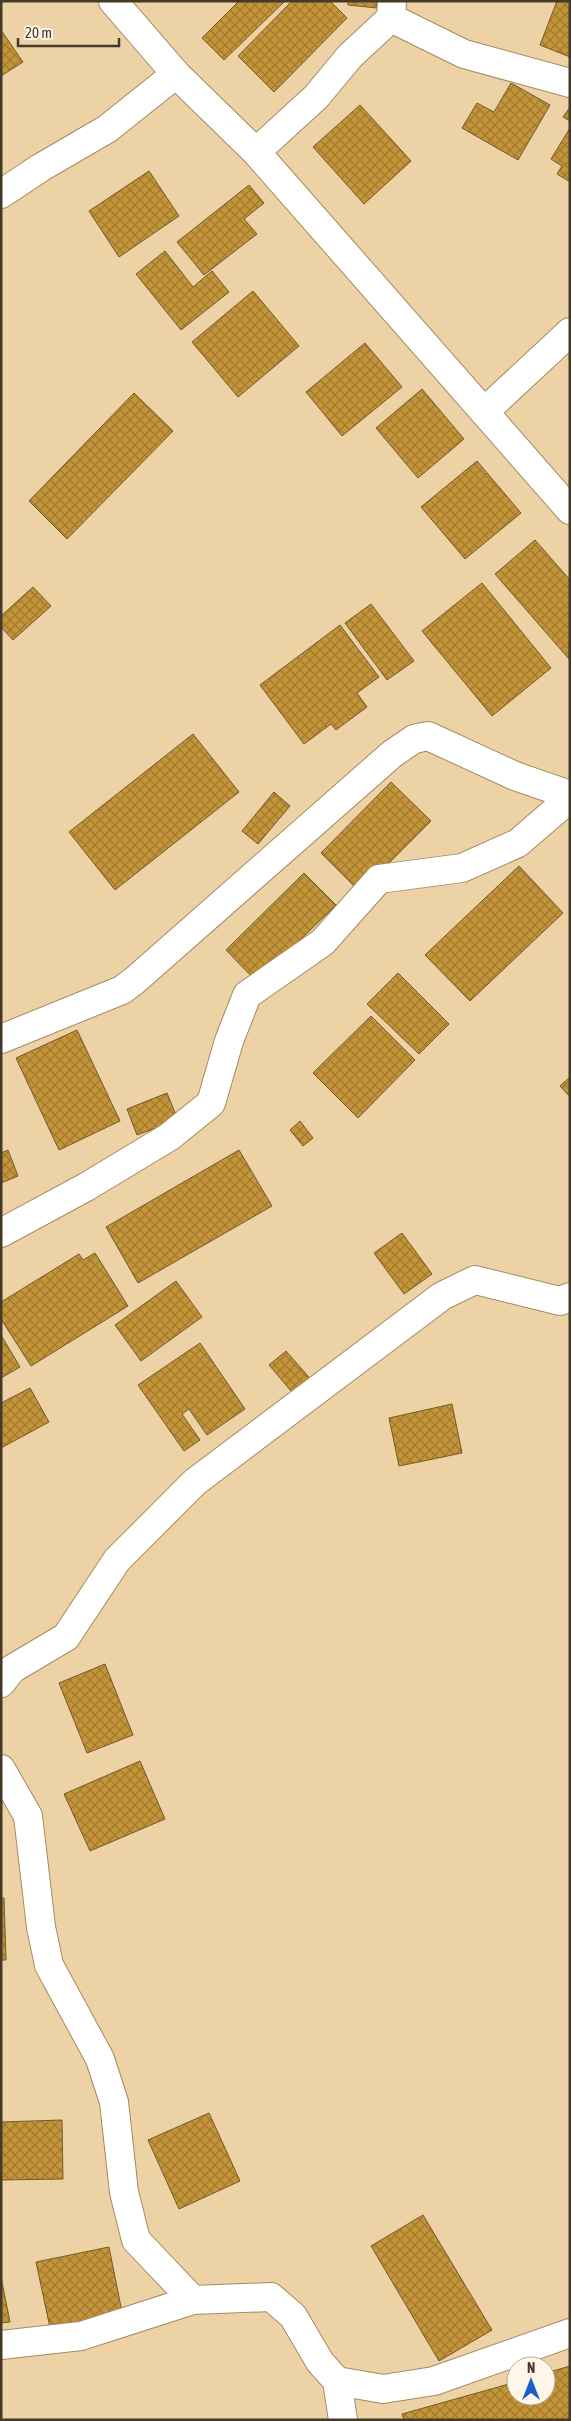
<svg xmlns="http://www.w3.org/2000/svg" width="571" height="2421" font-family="'Asap Condensed',sans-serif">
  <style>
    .building { fill: url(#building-cross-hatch); stroke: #725a30 }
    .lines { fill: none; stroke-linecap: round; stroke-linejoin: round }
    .street-casing { stroke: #a58b61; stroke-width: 30 }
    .street { stroke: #fff; stroke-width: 28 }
  </style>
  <defs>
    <pattern id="building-cross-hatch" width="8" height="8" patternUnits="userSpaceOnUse" patternTransform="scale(1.25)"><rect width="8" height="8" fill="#c49438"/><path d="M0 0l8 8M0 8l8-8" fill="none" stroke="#a17a2f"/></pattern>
  </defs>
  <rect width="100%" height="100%" fill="#edd2a5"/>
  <g class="building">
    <path d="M239 1H285L224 60 202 38Z"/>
    <path d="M292 1H330L347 18 274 92 238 56Z"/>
    <path d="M348 1H377V8L348 5Z"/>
    <path d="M557 1H570V57L540 45Z"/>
    <path d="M1 30 23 62 1 76Z"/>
    <path d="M511 83 550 105 518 160 462 128 477 103 494 112Z"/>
    <path d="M360 105 411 161 364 204 313 147Z"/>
    <path d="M570 107V121L563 117Z"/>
    <path d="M570 128V182L557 174 562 166 551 159Z"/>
    <path d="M149 171 179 216 119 257 89 211Z"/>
    <path d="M249 185 264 203 244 219 257 234 204 275 177 242Z"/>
    <path d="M165 251 193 287 212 271 229 292 181 330 136 274Z"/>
    <path d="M253 291 299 346 238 397 192 342Z"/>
    <path d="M365 343 402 387 342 436 306 392Z"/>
    <path d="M422 389 464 439 418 478 376 428Z"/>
    <path d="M134 393 173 431 67 539 29 501Z"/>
    <path d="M477 461 521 513 465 559 421 507Z"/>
    <path d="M535 540 570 580 569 659 495 574Z"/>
    <path d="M482 583 551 668 492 716 422 631Z"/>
    <path d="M33 587 51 606 13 640 1 627V616Z"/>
    <path d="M371 604 414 661 387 680 345 623Z"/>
    <path d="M340 625 379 677 357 693 367 707 336 730 331 724 304 744 260 685Z"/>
    <path d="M193 734 239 792 115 890 69 832Z"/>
    <path d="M391 782 431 821 360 892 321 853Z"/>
    <path d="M274 792 290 806 258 844 242 831Z"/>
    <path d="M519 866 563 913 470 1001 425 955Z"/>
    <path d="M304 873 336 905 257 982 226 950Z"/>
    <path d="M398 973 449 1024 419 1054 367 1004Z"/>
    <path d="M371 1016 415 1060 358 1118 313 1073Z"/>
    <path d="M77 1030 120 1121 59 1150 16 1058Z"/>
    <path d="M570 1077V1097L560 1086Z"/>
    <path d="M167 1093 178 1120 137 1135 127 1109Z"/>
    <path d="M300 1121 313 1138 303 1146 290 1130Z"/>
    <path d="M8 1150 18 1176 1 1183V1153Z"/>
    <path d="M239 1150 272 1206 138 1283 106 1227Z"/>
    <path d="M402 1233 432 1274 404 1294 374 1253Z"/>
    <path d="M95 1253 128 1306 31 1366 1 1319V1302L79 1254 83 1260Z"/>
    <path d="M176 1281 202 1317 141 1361 115 1325Z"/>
    <path d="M1 1335 20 1367 1 1378Z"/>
    <path d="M200 1343 245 1409 207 1435 189 1409 182 1414 200 1440 184 1451 138 1385Z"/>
    <path d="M286 1351 314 1383 297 1398 269 1365Z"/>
    <path d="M30 1388 49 1422 1 1448V1403Z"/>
    <path d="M452 1404 462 1453 399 1466 389 1418Z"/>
    <path d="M105 1664 133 1735 87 1753 59 1683Z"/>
    <path d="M140 1761 165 1819 90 1851 64 1794Z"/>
    <path d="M1 1898H4L6 1960H1Z"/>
    <path d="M209 2113 240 2181 179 2209 148 2140Z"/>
    <path d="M62 2120 63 2179 1 2180V2122Z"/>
    <path d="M423 2215 492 2330 439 2361 371 2246Z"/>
    <path d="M109 2247 124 2322 52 2337 36 2262Z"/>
    <path d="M1 2277 10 2322 1 2323Z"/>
    <path d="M570 2366V2420H404L402 2414 516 2382V2396H546V2373Z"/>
  </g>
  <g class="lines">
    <g class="street-casing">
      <g id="street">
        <path d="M113 1 176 74 256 152 570 510"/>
        <path d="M391 18 464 54 570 83"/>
        <path d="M256 152 316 97 350 56 391 18 392 1"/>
        <path d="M1 194 40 168 107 129 176 74"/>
        <path d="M484 412 570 332"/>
        <path d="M1 1039 122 990 134 981 392 754 414 739 428 736 515 776 570 795"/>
        <path d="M1 1233 86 1187 169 1137 211 1103 229 1041 247 995 323 942 379 879 462 868 518 843 570 798"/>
        <path d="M1 1683 12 1669 66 1637 117 1560 195 1482 442 1296 475 1280 560 1301 570 1297"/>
        <path d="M1 1769 28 1816 41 1927 49 1965 100 2059 114 2102 124 2192 136 2240 193 2300"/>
        <path d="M1 2345 81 2336 193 2300 271 2297 293 2316 320 2362 337 2381 383 2389 434 2381 570 2333"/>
        <path d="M337 2381 343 2420"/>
      </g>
    </g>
    <use href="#street" class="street"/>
  </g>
  <rect width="571" height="2421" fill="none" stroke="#453a28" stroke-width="5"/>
  <g transform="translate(531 2381)"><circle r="24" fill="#fef6e9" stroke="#b4ab9c"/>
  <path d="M0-4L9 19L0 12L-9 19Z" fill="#1c5fcb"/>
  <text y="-8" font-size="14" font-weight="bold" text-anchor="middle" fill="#453a28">N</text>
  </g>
  <path d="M18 38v8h101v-8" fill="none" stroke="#453a28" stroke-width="2.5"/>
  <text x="25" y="38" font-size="15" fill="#453a28" stroke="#fef6e9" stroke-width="4" paint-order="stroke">20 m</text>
</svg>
